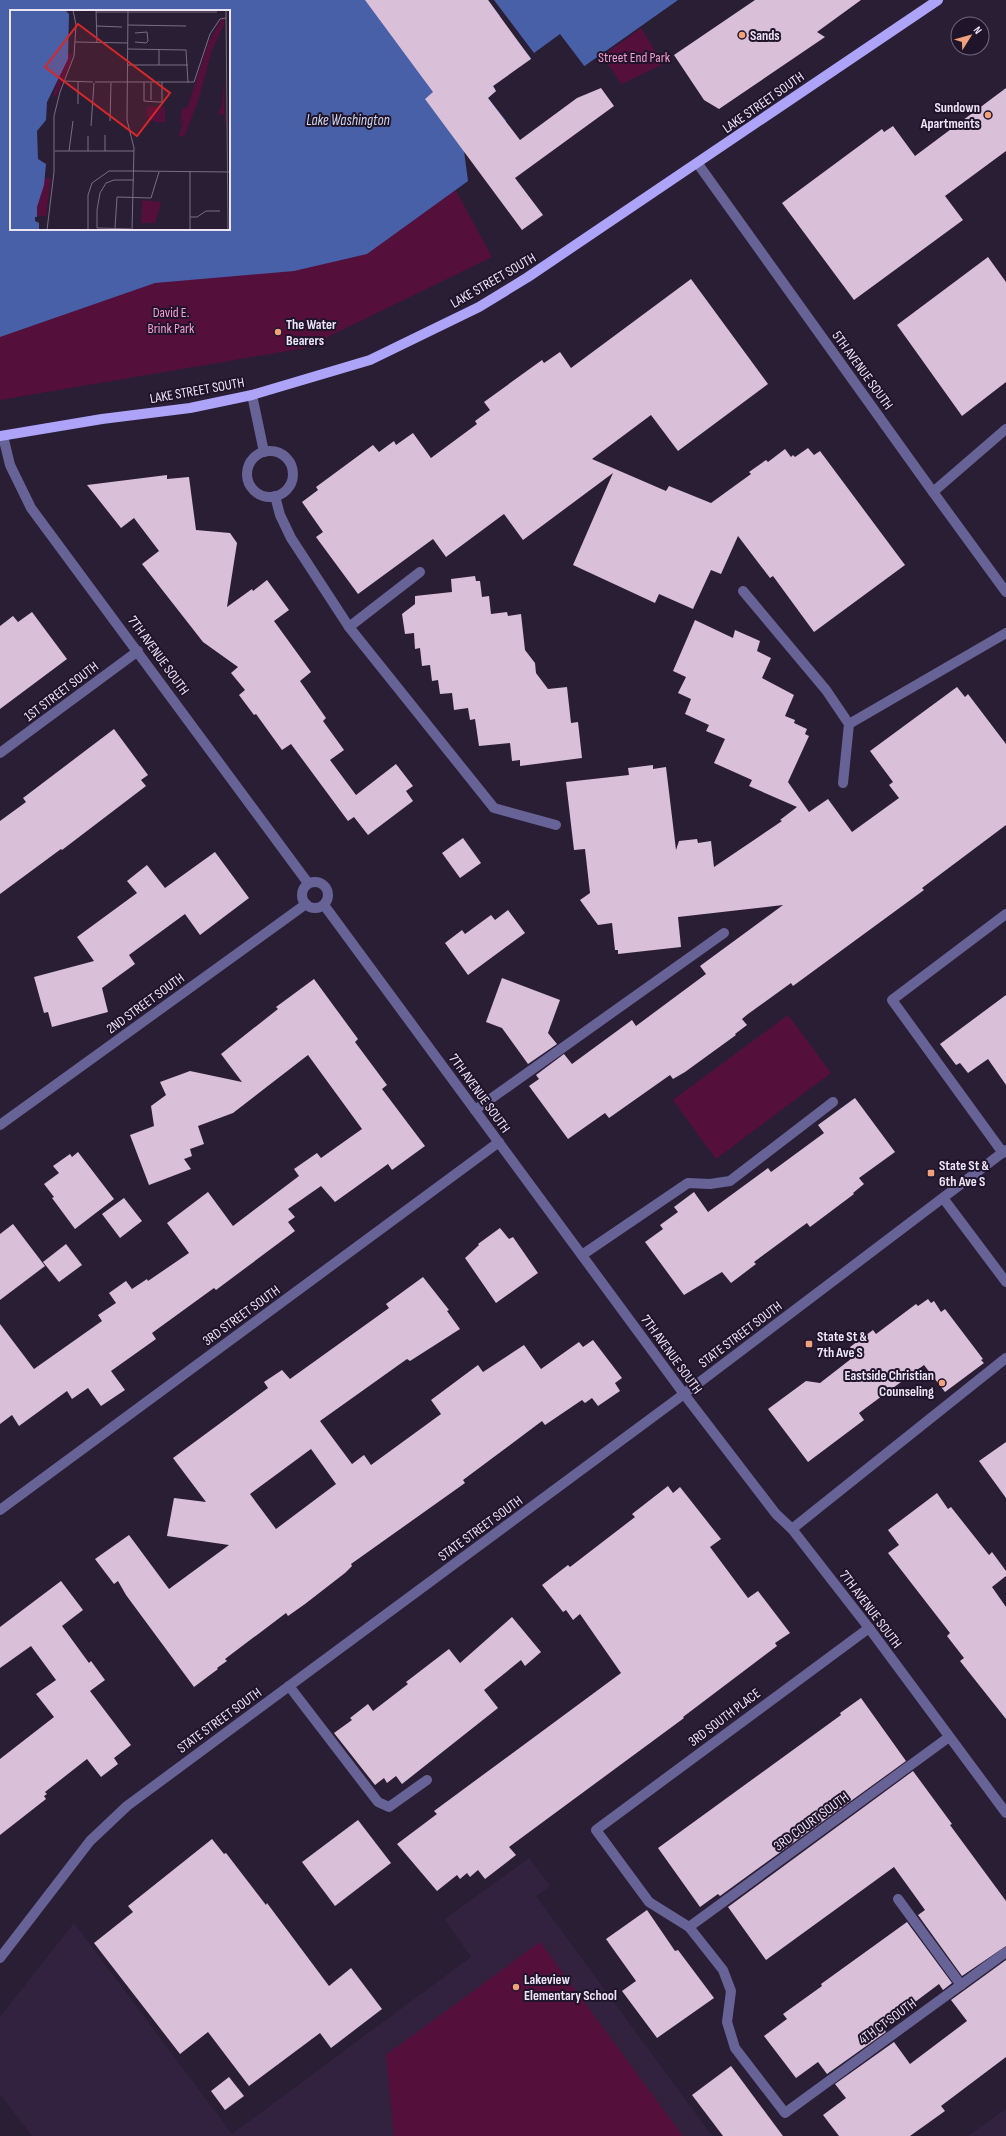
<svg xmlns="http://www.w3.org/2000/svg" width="1006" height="2136" font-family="'Sofia Sans Condensed',sans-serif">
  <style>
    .built { fill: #322240 }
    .green { fill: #550f3b }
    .water { fill: #4860a8; fill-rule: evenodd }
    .pier { fill: #2a1e35 }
    .building { fill: #d9bfd8; fill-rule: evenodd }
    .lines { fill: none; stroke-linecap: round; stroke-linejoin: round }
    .service { stroke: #686396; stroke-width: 10 }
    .minor { stroke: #686396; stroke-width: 10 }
    .tertiary { stroke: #686396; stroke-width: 10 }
    .primary { stroke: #ada4fa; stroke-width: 10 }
    .poi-dot { fill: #f1a17c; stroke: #20142b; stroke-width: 1.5 }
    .labels { text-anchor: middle; stroke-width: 4; stroke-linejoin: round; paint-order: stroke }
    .poi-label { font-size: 14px; font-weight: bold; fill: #ece5f5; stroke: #20142b; text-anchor: start }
    .park-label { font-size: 14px; fill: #f69fce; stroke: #20142b }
    .street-label { font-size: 14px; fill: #ece5f5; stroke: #20142b }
    .water-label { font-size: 15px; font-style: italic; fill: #ced7eb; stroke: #20142b }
    .inset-road { fill: none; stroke: #786e82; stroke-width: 1 }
    .view { fill: #d62828; fill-opacity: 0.15; stroke: #d62828; stroke-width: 2 }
    .inset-edge { fill: none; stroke: #ece5f5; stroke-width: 2 }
  </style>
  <rect width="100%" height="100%" fill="#2a1e35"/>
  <g class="built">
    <path d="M529 1858 550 1886 536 1896 712 2136H32L0 2094V2017L74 1923 232 2134 471 1957 445 1919Z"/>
    <path d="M1006 2109V2136H968Z"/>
  </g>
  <g class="green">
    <path d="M641 28 663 64 622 84 602 56Z"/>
    <path d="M454 187 492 257 305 348 0 400V325Z"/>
    <path d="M788 1015 831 1073 716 1159 673 1100Z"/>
    <path d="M540 1942 683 2136H394L386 2055Z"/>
  </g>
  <path class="water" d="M0 0H678L464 151 468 181 367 254 294 271 155 283 0 337ZM11 11H229V229H11Z"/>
  <path class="pier" d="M488 0H494L534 53 560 34 585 67 508 123 488 98 496 91 493 86 531 58 519 43 494 21 500 16Z"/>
  <g class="building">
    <path d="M365 0H488L531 59 493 86 496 91 488 98 520 140 577 98 601 88 614 106 515 178 543 215 522 230 425 99 433 92Z"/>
    <path d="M755 0H861L817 32 825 37 719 109 704 100 674 55Z"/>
    <path d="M1006 88V151L945 196 963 220 854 300 782 203 882 129 884 132 893 126 915 156Z"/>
    <path d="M988 257 1006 282V382L962 416 897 325Z"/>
    <path d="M691 279 768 384 678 451 651 415 592 459 666 491 669 486 711 503 751 474 749 472 766 460 768 462 785 449 791 457 793 455 795 457 808 448 814 455 820 451 905 565 814 632 773 576 770 578 738 536 721 574 711 570 693 609 659 594 655 603 573 565 613 473 523 540 504 514 446 557 433 539 358 594 316 537 323 532 302 502 318 490 316 487 373 445 379 452 394 441 396 445 413 433 431 458 477 424 475 421 490 410 484 402 542 360 544 363 560 352 571 368Z"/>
    <path d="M167 475V479L189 477 196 530 230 533 237 543 227 607 252 589 253 591 267 580 289 610 274 621 311 672 300 681 326 718 323 721 344 750 330 760 356 795 396 764 413 786 406 791 413 801 368 835 354 817 348 821 291 744 282 750 256 714 254 715 239 695 245 690 231 673 238 667 203 642 142 564 159 551 134 518 121 528 87 485Z"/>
    <path d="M475 576 476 581H480L482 597 489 596 491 614 507 612 508 616 521 614 525 650 535 663 536 673 548 689 567 687 571 723 578 722 582 758 520 766V760L512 761 510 743 479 746 475 719 470 720 468 708 454 710 452 693 440 694 438 680 432 681 430 665 422 666 420 648 415 649 414 633 405 634 402 614 415 604V596L452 592 451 579Z"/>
    <path d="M32 612 67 659 0 709V626L13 616 18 622Z"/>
    <path d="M695 620 733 638 735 630 760 641 757 651 771 658 762 678 794 695 785 716 795 720 794 723 807 729 805 734 809 736 788 782 809 812 828 799 852 832 899 798 889 785 893 782 870 751 957 687 965 697 968 694 1006 744V825L922 888 924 890 793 986 791 983 748 1014 742 1019 747 1025 735 1034 736 1035 685 1072 673 1079 670 1075 609 1118 605 1113 568 1139 529 1086 539 1079 536 1075 564 1054 572 1064 632 1020 636 1026 706 974 700 966 783 905 678 917 681 947 618 954V950H615L612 923 598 925 580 900 590 893 585 849 574 850 566 782 629 775 628 768 653 765V769L666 767 676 850 679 841 697 839 698 843 711 841 714 867 782 821 780 820 797 807 749 786 752 780 714 763 725 739 706 731 709 725 685 714 691 699 678 693 686 677 673 671Z"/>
    <path d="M114 729 148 775 141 780 146 786 62 850 61 849 0 894V821L26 802 23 798Z"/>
    <path d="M463 838 481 863 460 878 442 853Z"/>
    <path d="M215 852 249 898 200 935 185 914 129 955 135 964 102 988 108 1012 52 1027 48 1012 44 1013 34 977 94 961 77 937 137 893 127 881 147 865 165 888Z"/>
    <path d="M508 910 525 933 468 975 445 943 462 930 465 934 491 915 495 920Z"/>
    <path d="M502 978 560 1000 548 1033 557 1044 528 1064 502 1028 486 1022Z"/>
    <path d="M314 979 358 1039 355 1042 387 1085 382 1089 425 1146 392 1170 388 1164 335 1202 321 1186 288 1209 295 1217 288 1222 295 1231 216 1290 214 1288 152 1333 156 1339 111 1371 125 1390 101 1406 88 1388 72 1399 67 1391 19 1426 12 1415 0 1424V1324L34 1369 102 1321 98 1315 116 1303 109 1293 126 1281 132 1289 147 1279 148 1281 189 1253 167 1223 208 1192 233 1226 299 1176 294 1169 317 1153 321 1158 362 1129 308 1055 233 1113 198 1126 204 1144 190 1149 192 1156 184 1159 191 1169 149 1185 130 1135 154 1126 151 1106 166 1095 160 1082 190 1071 242 1082 221 1054 278 1009 276 1007Z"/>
    <path d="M1006 995V1085L988 1059 968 1073 960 1063 956 1065 940 1044Z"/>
    <path d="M855 1098 895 1152 859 1178 864 1184 853 1193 854 1194 810 1227 807 1223 800 1228 754 1262 756 1264 731 1283 722 1272 684 1295 645 1242 663 1229 660 1225 678 1212 674 1207 694 1192 708 1212 768 1168 771 1172 824 1133 818 1125Z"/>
    <path d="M78 1152 114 1199 75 1229 52 1198 54 1197 44 1184 59 1173 53 1166 70 1154 72 1157Z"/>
    <path d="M124 1198 142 1221 120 1238 102 1214Z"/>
    <path d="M13 1224 45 1266 0 1300V1234Z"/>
    <path d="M500 1228 509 1239 513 1237 538 1273 496 1303 465 1258 479 1245 478 1244Z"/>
    <path d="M66 1244 82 1265 59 1282 43 1262Z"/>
    <path d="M423 1277 449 1310 447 1311 460 1329 410 1361 407 1359 320 1421 352 1464 364 1455 371 1465 441 1414 431 1400 478 1365 483 1372 524 1345 541 1369 579 1342 583 1347 593 1340 622 1378 615 1383 620 1391 598 1406 592 1398 585 1403 582 1400 545 1425 542 1421 463 1480 465 1483 351 1564 352 1566 345 1573 305 1604 288 1616 286 1613 225 1659 227 1661 217 1668 218 1669 194 1687 126 1595 118 1581 114 1584 95 1559 129 1535 169 1589 229 1545 167 1536 174 1498 206 1502 173 1458 268 1388 264 1382 282 1370 290 1379 389 1308 386 1304ZM311 1449 336 1484 276 1529 250 1494Z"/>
    <path d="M928 1299 931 1303 934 1301 941 1312 945 1309 983 1359 981 1360 984 1363 945 1392 924 1365 859 1413 864 1420 808 1462 768 1409 806 1381 820 1383 856 1355 850 1347 873 1330 876 1334 916 1304 918 1306Z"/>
    <path d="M1006 1442V1498L979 1461Z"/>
    <path d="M668 1486 673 1493 680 1487 721 1539 710 1547 748 1598 758 1591 790 1633 775 1643 777 1646 683 1717 684 1718 509 1847 516 1855 485 1879 478 1870 470 1877 467 1873 460 1879 457 1875 437 1891 397 1844 437 1814 434 1811 621 1673 580 1614 573 1620 566 1610 563 1612 542 1585 568 1565 570 1567 635 1517 632 1514Z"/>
    <path d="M937 1493 948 1509 951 1507 989 1555 992 1552 1006 1571V1576L992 1587 1006 1607V1719L960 1661 964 1658 947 1636 950 1633 888 1553 899 1545 888 1530Z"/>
    <path d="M61 1581 83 1610 62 1626 89 1663 91 1661 105 1680 90 1691 131 1745 114 1758 118 1764 101 1777 87 1759 45 1792 47 1794 44 1796 46 1799 0 1835V1759L54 1717 36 1694 56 1680 31 1646 0 1668V1627Z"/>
    <path d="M512 1617 541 1652 525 1666 521 1660 484 1690 498 1708 402 1784 396 1776 387 1783 384 1778 375 1785 334 1733 352 1720 350 1718 368 1704 373 1711 408 1684 406 1682 449 1649 460 1663Z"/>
    <path d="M861 1698 906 1761 720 1896 718 1894 700 1907 658 1848 841 1715 840 1713Z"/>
    <path d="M913 1771 952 1824 950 1825 1006 1901V1946L962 1976 918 1915 925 1910 894 1867 766 1960 728 1907Z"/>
    <path d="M358 1820 391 1863 335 1906 302 1862Z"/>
    <path d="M212 1839 224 1854 226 1853 266 1905 267 1903 329 1986 351 1968 382 2009 331 2048 320 2033 249 2086 208 2032 180 2054 94 1943 133 1912 128 1906Z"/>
    <path d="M647 1910 675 1951 678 1950 714 1998 657 2038 622 1991 636 1981 606 1939Z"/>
    <path d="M907 1922 952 1983 943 1990 939 1984 887 2023 883 2028 886 2032 827 2074 818 2062 796 2078 764 2036 787 2019 783 2014 822 1986 821 1984Z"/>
    <path d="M1006 1960V2057L941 2106 945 2111 910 2136H839L823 2115 846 2098 835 2084 894 2042 910 2064 967 2021 951 2000Z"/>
    <path d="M731 2066 783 2136H723L692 2095Z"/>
    <path d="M229 2077 244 2096 225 2110 211 2091Z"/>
  </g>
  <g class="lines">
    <g class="service">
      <path d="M252 395 264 452"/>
      <circle cx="270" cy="474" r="23"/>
      <path d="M275 496 280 515 291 538 349 627 494 808 556 825"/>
      <path d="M743 591 826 690 849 724 843 783"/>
      <path d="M349 627 420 572"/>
      <path d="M849 724 1006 633"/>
      <path d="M475 1110 724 933"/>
      <path d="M1003 1153 892 1000 1006 914"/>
      <path d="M582 1255 688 1183 710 1184 730 1181 833 1102"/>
      <path d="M792 1529 1006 1358"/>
      <path d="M289 1686 378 1802 389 1807 427 1780"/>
      <path d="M898 1899 961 1985"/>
    </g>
    <g class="minor">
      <path d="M698 164 933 492 1006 592"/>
      <path d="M3 436 10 465 31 508 308 883"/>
      <path d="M933 492 1006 429"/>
      <path d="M0 753 138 651"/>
      <circle cx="315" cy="895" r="13"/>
      <path d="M324 905 684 1394 776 1514 792 1529 869 1628 1006 1813"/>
      <path d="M0 1125 306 904"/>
      <path d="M943 1198 1006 1282"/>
      <path d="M0 1510 499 1142"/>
      <path d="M869 1628 596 1830 649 1902 689 1927 723 1970 731 1991 727 2022 735 2048 785 2113 1006 1952"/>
      <path d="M689 1927 949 1737"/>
    </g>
    <path class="tertiary" d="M0 1958 90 1841 127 1806 684 1394 1006 1150"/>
    <path class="primary" d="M0 436 102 419 190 408 252 395 370 360 479 307 528 277 938 0"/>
  </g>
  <g class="poi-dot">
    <circle cx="742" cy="35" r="4"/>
    <circle cx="988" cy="115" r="4"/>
    <circle cx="278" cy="332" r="4"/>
    <rect x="927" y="1169" width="8" height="8" rx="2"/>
    <rect x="805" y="1340" width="8" height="8" rx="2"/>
    <circle cx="942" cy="1383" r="4"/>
    <circle cx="516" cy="1987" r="4"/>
  </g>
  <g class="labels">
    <g class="poi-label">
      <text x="750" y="40">Sands</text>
      <text x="980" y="112" text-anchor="end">Sundown<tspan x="980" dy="16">Apartments</tspan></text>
      <text x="286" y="329">The Water<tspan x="286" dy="16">Bearers</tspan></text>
      <text x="939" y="1170">State St &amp;<tspan x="939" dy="16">6th Ave S</tspan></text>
      <text x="817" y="1341">State St &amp;<tspan x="817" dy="16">7th Ave S</tspan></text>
      <text x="934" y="1380" text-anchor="end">Eastside Christian<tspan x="934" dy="16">Counseling</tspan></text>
      <text x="524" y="1984">Lakeview<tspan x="524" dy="16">Elementary School</tspan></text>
    </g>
    <g class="park-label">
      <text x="634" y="62">Street End Park</text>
      <text x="171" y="317">David E.<tspan x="171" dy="16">Brink Park</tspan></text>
    </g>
    <g class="street-label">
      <text transform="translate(763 102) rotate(-35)" y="5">LAKE STREET SOUTH</text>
      <text transform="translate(493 280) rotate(-30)" y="5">LAKE STREET SOUTH</text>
      <text transform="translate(863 370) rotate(54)" y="5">5TH AVENUE SOUTH</text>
      <text transform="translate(197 390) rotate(-10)" y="5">LAKE STREET SOUTH</text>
      <text transform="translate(159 655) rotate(54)" y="5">7TH AVENUE SOUTH</text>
      <text transform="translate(61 691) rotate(-37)" y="5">1ST STREET SOUTH</text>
      <text transform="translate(145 1003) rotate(-36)" y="5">2ND STREET SOUTH</text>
      <text transform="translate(480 1093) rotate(54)" y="5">7TH AVENUE SOUTH</text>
      <text transform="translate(241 1315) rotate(-36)" y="5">3RD STREET SOUTH</text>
      <text transform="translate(740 1334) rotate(-37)" y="5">STATE STREET SOUTH</text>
      <text transform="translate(672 1354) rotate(54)" y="5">7TH AVENUE SOUTH</text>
      <text transform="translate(480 1528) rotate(-36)" y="5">STATE STREET SOUTH</text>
      <text transform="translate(871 1609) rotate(53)" y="5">7TH AVENUE SOUTH</text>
      <text transform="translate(724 1717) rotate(-37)" y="5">3RD SOUTH PLACE</text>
      <text transform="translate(219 1720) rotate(-36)" y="5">STATE STREET SOUTH</text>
      <text transform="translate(811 1821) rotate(-36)" y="5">3RD COURT SOUTH</text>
      <text transform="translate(887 2021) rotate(-36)" y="5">4TH CT SOUTH</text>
    </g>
    <g class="water-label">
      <text x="348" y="125">Lake Washington</text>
    </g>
  </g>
  <g transform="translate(10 10)">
    <rect width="220" height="220" fill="#2a1e35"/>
    <path d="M214 6V14L202 40 188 91 174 127 169 125 174 110 170 114 172 99 178 96 199 31ZM58 43 62 44 60 55 46 86 43 85ZM214 71 215 112H214V105L208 104 212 94ZM137 97H155V112H145L137 107ZM35 168H41L36 206H27V197ZM132 190 151 192 145 213H131Z" fill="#550f3b"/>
    <path d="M0 0H55L59 4 58 49 37 92 36 110 27 121 28 149 36 154 34 175 27 197V207H25V211L29 213V220H0Z" fill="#4860a8"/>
    <path class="inset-road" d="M86 0 87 33M118 0 117 110 124 138 122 220M216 0 218 220M86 2H207M118 15 176 16M86 16 112 17M65 32 118 33M125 32 136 33 138 31 137 22 125 23M118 39 176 40 178 73M149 39V55M118 55H178M54 71 83 72M85 72H184L200 24 210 9 216 8M134 72V91L148 92H152V72M141 90V73M68 94V72M100 111 101 73M81 116 84 73M45 141H124M59 141 63 111M78 141V126M95 141V125M124 161 220 162M180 207H187L196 201H210M105 218 107 187 141 188 149 162M121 219 87 218V200L90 183 96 173 104 170H124M37 220 44 162V106L50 82 64 46 66 15 63 0M78 220V185L82 173 99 161H124M180 220V162"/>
    <path class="view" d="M68 14 160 83 127 126 35 57Z"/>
    <rect width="220" height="220" class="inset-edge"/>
  </g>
  <g transform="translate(970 36) rotate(53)"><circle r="19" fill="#20142b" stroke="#72687c"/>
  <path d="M0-3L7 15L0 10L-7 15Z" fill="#f1a17c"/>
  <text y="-6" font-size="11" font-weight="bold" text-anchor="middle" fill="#ece5f5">N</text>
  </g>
</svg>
